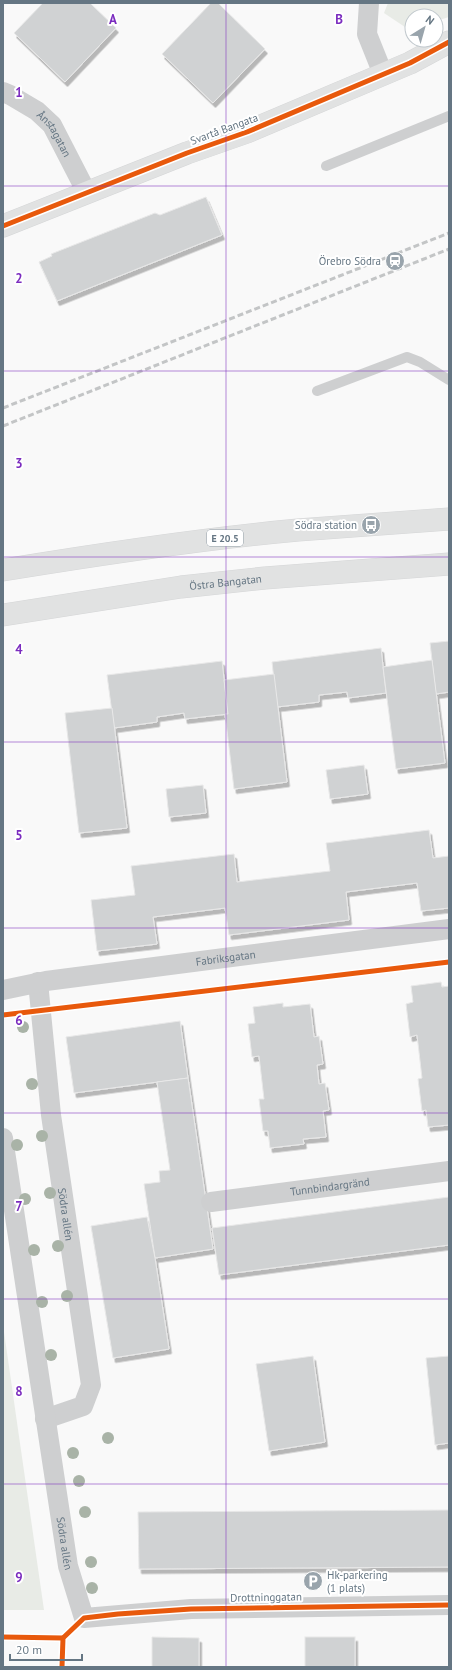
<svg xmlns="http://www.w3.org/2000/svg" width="452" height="1670" font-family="'PT Sans',sans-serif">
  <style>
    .green { fill: #e8ebe6 }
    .building { fill: #d0d2d3; stroke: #e8e8e8; filter: url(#shadow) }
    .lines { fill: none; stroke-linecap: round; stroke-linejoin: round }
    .secondary-casing { stroke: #d5d6d7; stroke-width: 23 }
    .primary-casing { stroke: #d5d6d7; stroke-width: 23 }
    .lane { stroke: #cecfd0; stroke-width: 10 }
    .street { stroke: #cecfd0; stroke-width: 20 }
    .secondary { stroke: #e1e2e2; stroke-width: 22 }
    .primary { stroke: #e1e2e2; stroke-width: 22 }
    .rail { stroke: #c3c5c6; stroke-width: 3; stroke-dasharray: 6 3; stroke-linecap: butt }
    .cycleway-casing { stroke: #fff; stroke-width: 8 }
    .cycleway { stroke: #e8590c; stroke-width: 5 }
    .tree { fill: #a9b3a7 }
    .grid { fill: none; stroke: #7b2cbf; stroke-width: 1; stroke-opacity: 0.55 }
    .labels { text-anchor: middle; stroke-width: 4; stroke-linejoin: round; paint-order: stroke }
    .shield { fill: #fff; stroke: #939fa8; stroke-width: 1 }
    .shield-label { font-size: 10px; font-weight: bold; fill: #657683 }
    .street-label { font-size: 11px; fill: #657683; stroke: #fff }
    .poi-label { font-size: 11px; fill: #657683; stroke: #fff; text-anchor: end }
    .grid-label { font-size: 13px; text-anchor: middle; font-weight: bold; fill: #7b2cbf; stroke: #fff; stroke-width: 4; stroke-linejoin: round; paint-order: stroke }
  </style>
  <defs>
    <filter id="shadow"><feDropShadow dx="2.5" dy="4.5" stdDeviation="0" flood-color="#0004"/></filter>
  </defs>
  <rect width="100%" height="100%" fill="#f9f9f9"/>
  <g class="green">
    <path d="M388 3H449V17L436 21V16H412V28L408 29 384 13Z"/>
    <path d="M3 1325 44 1610H3Z"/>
  </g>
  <g class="building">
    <path d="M43 3H90L116 28 65 82 14 33Z"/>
    <path d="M211 3H218L265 49 213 103 162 54Z"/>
    <path d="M206 197 222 235 57 301 39 262 52 256 51 254 155 213 160 215Z"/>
    <path d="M449 641V692L436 694 430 643Z"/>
    <path d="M381 648 386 693 348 698 347 692 319 695V702L277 707 272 662Z"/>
    <path d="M432 660 445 763 396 769 383 667Z"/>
    <path d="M222 661 228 714 185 719 184 713 157 717V722L114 728 107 675Z"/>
    <path d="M274 674 287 782 234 789 225 714H228L224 680Z"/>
    <path d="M112 708 127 828 79 833 65 713Z"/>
    <path d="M364 765 368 794 330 799 326 770Z"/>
    <path d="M203 785 206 813 169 817 166 789Z"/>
    <path d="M429 830 433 858 449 856V908L421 911 417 883 346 892 349 920 229 935 225 908 153 917 157 944 97 951 91 900 135 895 131 866 234 854 237 882 330 871 326 843Z"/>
    <path d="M441 982 442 987 449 986V1125L428 1127 426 1110 422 1111 418 1079 422 1078 417 1035 410 1037 406 1004 413 1002 411 986Z"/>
    <path d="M283 1003V1007L310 1004 314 1037 319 1036 323 1064 317 1065 319 1084 325 1083 329 1110 323 1111 326 1137 303 1139 304 1144 270 1148 268 1131H263L259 1099H264L259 1056 252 1057 248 1024 255 1023 253 1007Z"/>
    <path d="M180 1021 188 1078 74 1093 66 1037Z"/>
    <path d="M188 1078 213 1249 155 1258 144 1184 160 1182 159 1171 170 1170 157 1082Z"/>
    <path d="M449 1197V1245L219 1275 212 1228Z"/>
    <path d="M147 1217 155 1258 169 1349 113 1358 91 1226Z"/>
    <path d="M313 1356 325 1442 269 1451 256 1364Z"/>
    <path d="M449 1356V1443L435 1445 426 1358Z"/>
    <path d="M449 1510V1567L139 1569 138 1512Z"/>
    <path d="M152 1637 199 1638V1667H152Z"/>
    <rect x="305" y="1637" width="50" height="30"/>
  </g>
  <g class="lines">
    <g class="secondary-casing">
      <path id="secondary" d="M3 226 187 153 247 132 410 63 449 42"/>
    </g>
    <g class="primary-casing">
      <g id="primary">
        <path d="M3 570C101 554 199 539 298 530 348 526 399 523 449 519"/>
        <path id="s6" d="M3 615 181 587 265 578 449 564"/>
      </g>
    </g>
    <g class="lane">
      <path d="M326 166 449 116"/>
      <path d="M317 391 407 357 420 362 449 380"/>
    </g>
    <g class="street">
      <path d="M369 3 367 34 383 74"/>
      <path id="s1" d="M3 92 10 95 37 111 52 125 87 193"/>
      <path id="s2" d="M38 982 51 1115 91 1385 83 1406 45 1419"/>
      <path id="s3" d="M3 990 46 981 449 929"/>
      <path id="s4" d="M3 1138 68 1566 84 1618 191 1609 449 1605"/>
      <path id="s5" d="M211 1202 449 1171"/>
    </g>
    <use href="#secondary" class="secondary"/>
    <use href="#primary" class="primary"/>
    <g class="rail">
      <path d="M3 408 449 233"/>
      <path d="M3 426 449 249"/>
    </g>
    <g class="cycleway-casing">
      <g id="cycleway">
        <path d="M3 226 187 153 247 132 410 63 449 42"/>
        <path d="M3 1015 449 962"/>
        <path d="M3 1637 63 1638"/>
        <path d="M62 1667 63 1638 84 1618 118 1614 191 1609 449 1605"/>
      </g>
    </g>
    <use href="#cycleway" class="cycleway"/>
  </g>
  <g class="tree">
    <circle cx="23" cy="1027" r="6"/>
    <circle cx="32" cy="1084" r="6"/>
    <circle cx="42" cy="1136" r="6"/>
    <circle cx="17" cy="1145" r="6"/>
    <circle cx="50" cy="1193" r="6"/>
    <circle cx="25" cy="1199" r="6"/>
    <circle cx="58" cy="1246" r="6"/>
    <circle cx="34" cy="1250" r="6"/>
    <circle cx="67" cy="1296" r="6"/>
    <circle cx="42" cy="1302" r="6"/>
    <circle cx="51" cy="1355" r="6"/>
    <circle cx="108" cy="1438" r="6"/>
    <circle cx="73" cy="1453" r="6"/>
    <circle cx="79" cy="1481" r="6"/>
    <circle cx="85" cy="1512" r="6"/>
    <circle cx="91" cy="1562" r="6"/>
    <circle cx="92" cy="1588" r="6"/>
  </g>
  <path class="grid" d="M226 3V1667M3 186H449M3 371H449M3 557H449M3 742H449M3 928H449M3 1113H449M3 1299H449M3 1484H449"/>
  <defs>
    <g id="station-disc" transform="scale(1)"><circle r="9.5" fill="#99a4ac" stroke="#fff"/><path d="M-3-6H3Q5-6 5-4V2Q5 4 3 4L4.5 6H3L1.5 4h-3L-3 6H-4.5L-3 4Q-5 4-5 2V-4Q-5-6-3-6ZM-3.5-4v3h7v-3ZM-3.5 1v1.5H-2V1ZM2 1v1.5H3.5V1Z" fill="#fff"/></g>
    <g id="bus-disc" transform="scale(1)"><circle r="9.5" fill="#99a4ac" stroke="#fff"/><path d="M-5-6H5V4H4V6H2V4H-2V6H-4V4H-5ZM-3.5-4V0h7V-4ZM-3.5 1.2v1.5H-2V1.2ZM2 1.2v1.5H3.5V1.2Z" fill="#fff"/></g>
    <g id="parking-disc" transform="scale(1)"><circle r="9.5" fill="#99a4ac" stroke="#fff"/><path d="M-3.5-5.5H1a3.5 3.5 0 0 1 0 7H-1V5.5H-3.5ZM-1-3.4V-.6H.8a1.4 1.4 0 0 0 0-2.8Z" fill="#fff"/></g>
  </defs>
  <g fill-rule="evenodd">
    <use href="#station-disc" x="395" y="261"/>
    <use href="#bus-disc" x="371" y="525"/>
    <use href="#parking-disc" x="313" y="1581"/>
  </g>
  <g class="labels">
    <rect class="shield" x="207" y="530" width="36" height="16" rx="3"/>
    <g class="shield-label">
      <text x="225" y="542">E 20.5</text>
    </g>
    <g class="street-label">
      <text transform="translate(224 129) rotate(-20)" y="4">Svartå Bangata</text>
      <text dy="4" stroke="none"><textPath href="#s1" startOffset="68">Ånstagatan</textPath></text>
      <text dy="4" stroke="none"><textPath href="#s6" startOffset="225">Östra Bangatan</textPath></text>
      <text dy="4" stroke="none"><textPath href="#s3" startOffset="225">Fabriksgatan</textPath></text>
      <text dy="4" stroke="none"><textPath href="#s5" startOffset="120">Tunnbindargränd</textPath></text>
      <text dy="4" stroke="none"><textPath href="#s2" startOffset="234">Södra allén</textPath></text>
      <text dy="4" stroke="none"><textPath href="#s4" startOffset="410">Södra allén</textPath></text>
      <text transform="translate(266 1597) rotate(-1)" y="4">Drottninggatan</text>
    </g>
    <g class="poi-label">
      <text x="381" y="265">Örebro Södra</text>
      <text x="357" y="529">Södra station</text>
      <text x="327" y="1579" text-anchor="start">Hk-parkering<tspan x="327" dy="13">(1 plats)</tspan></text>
    </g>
  </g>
  <g class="grid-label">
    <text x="113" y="24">A</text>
    <text x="339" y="24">B</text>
    <text x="19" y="97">1</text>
    <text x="19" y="283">2</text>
    <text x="19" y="468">3</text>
    <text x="19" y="654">4</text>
    <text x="19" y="840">5</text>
    <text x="19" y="1025">6</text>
    <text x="19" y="1211">7</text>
    <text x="19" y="1396">8</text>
    <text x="19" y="1582">9</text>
  </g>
  <rect width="452" height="1670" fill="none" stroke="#657683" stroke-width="8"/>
  <g transform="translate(424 28) rotate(37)"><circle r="19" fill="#ffffff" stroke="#c1c8cd"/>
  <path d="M0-3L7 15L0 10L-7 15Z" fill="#99a4ac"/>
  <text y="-6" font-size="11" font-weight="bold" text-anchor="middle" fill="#657683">N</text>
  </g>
  <path d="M10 1654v6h72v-6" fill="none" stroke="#657683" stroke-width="2"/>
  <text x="16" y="1654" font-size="12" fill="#657683" stroke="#ffffff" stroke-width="3" paint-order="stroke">20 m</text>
</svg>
